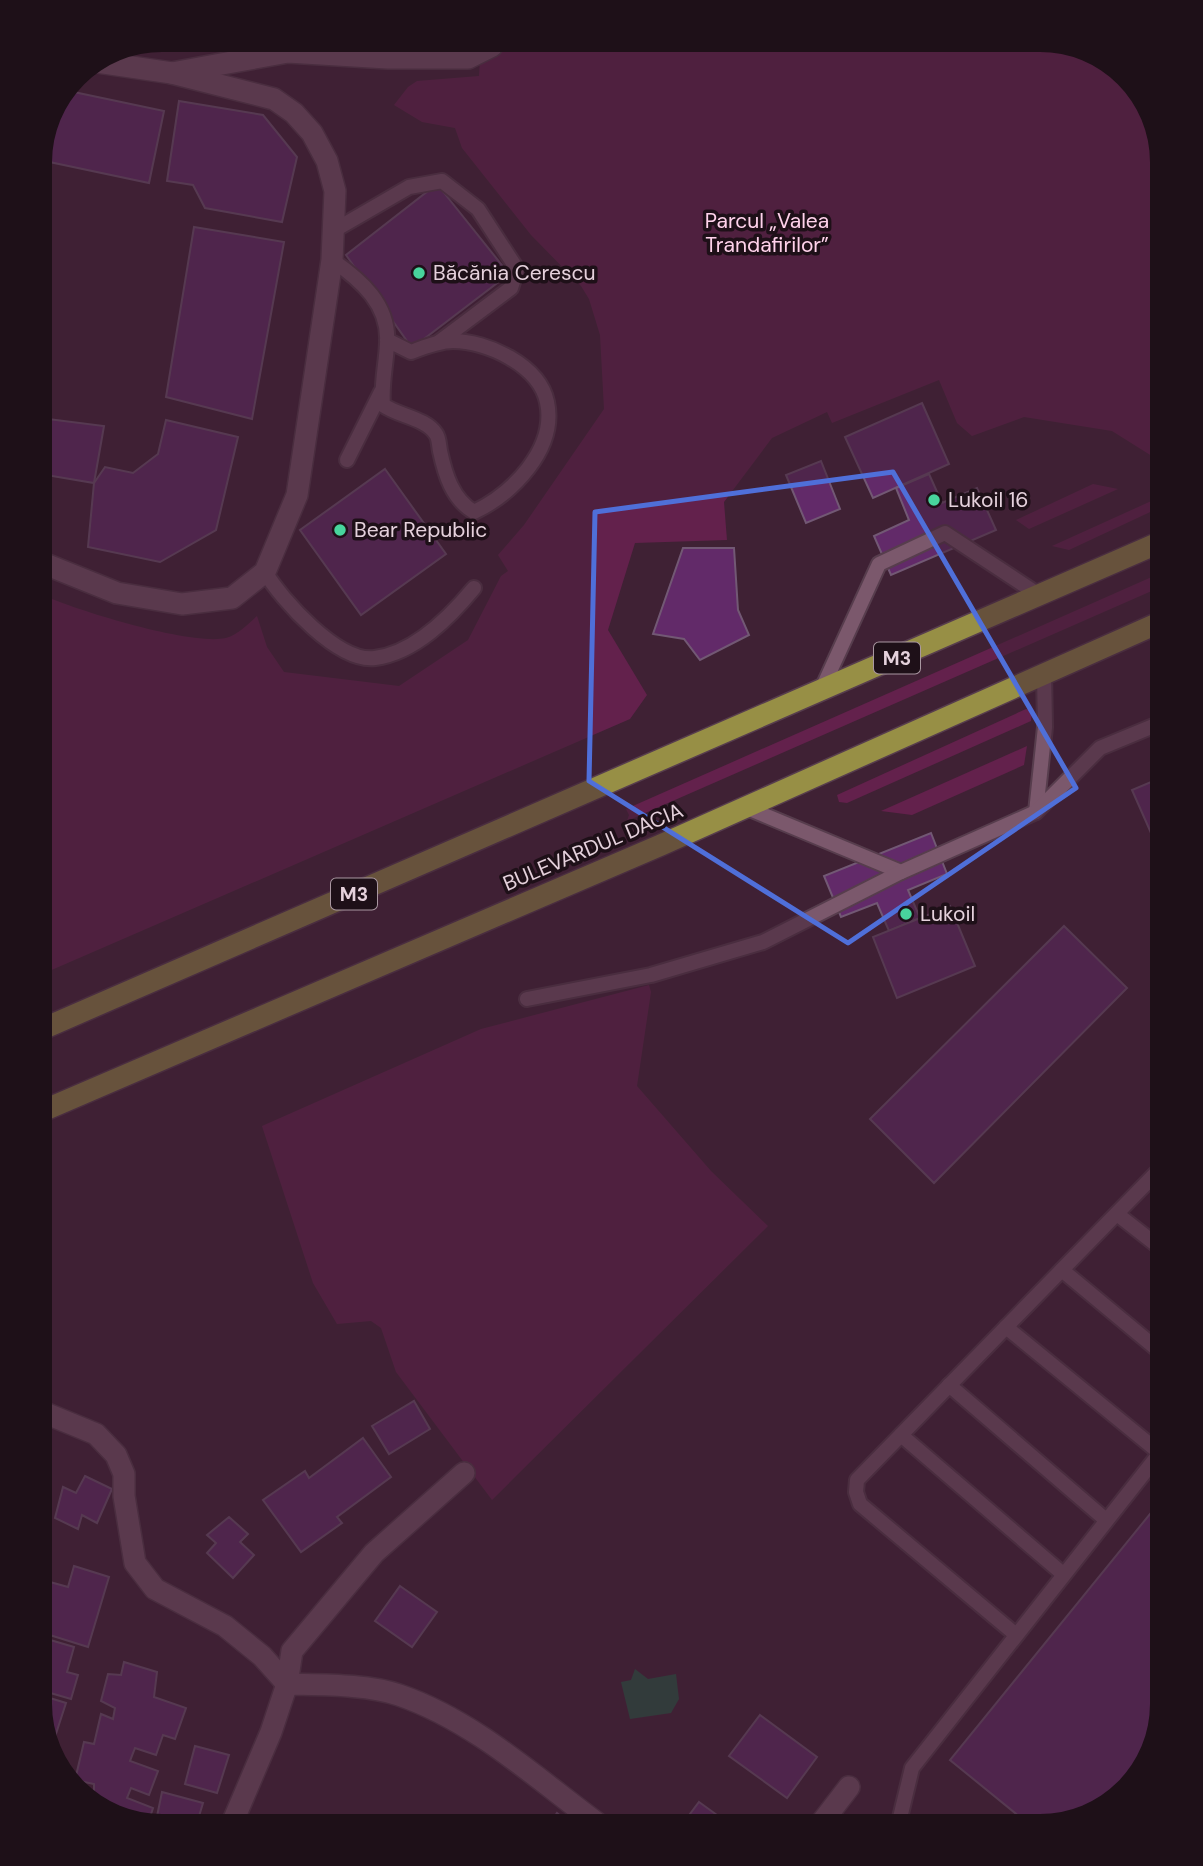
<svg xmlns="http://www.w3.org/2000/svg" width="1203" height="1866" font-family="'DM Sans',sans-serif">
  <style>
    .green { fill: #63214c }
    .water { fill: #225b44 }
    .building { fill: #622a69; stroke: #725874; stroke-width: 2 }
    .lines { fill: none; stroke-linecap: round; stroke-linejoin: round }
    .lane-casing { stroke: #573d4d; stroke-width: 18 }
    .street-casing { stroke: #573d4d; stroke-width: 24 }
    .highway-casing { stroke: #573d4d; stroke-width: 24 }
    .lane { stroke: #7b586c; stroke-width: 14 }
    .street { stroke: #7b586c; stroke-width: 21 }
    .highway { stroke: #978f45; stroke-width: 21 }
    .marked { fill: none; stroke: #4f6fd9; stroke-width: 5; stroke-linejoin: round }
    .poi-dot { fill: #48d49d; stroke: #1e1018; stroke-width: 2.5 }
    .labels { text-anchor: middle; stroke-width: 7; stroke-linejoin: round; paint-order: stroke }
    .shield { fill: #1e1018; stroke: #a997a1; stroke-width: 2 }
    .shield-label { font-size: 19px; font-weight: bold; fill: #e5d1dc }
    .park-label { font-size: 21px; fill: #ffd2eb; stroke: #1e1018 }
    .poi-label { font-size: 21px; fill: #e5d1dc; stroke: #1e1018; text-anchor: start }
    .street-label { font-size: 21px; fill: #e5d1dc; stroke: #1e1018 }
  </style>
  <rect width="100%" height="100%" fill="#3f2134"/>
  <g class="green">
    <path d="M1049 41 1109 61 1150 108 1163 162V463L1112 431 1024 417 972 436 957 423 939 380 832 423 827 412 772 438 724 502 727 540 635 543 608 630 647 695 630 719 40 975V594C75 610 191 646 226 638 239 634 248 624 257 616L267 647 284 672 399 686 468 640 501 576 508 571 498 555 524 525 604 409 600 335 589 299 581 286 531 235 462 148 455 128 422 122 394 105 408 87 417 81 479 76 481 46Z"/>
    <path d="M1093 484 1118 489 1029 529 1016 520Z"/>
    <path d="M1158 498 1163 499V506L1069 550 1052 546Z"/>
    <path d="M1163 572V586L627 821 629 815 626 809Z"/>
    <path d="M1026 709 1032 711 1031 721 847 803 839 802 837 795Z"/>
    <path d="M1027 746 1024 765 912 815 881 811Z"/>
    <path d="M649 985 651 992 637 1086 711 1171 768 1226 492 1500 396 1372 381 1328 371 1321 337 1324 313 1283 262 1126 481 1029Z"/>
  </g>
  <path class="water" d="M635 1669 648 1679 676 1674 679 1699 671 1713 630 1719 621 1682 631 1680Z"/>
  <g class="building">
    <path d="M69 91 164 111 149 183 40 160Z"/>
    <path d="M179 101 263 115 297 157 282 222 205 208 193 185 167 181Z"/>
    <path d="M437 184 509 274 412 348 346 255Z"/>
    <path d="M194 227 284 242 252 419 166 397Z"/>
    <path d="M922 403 949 464 873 498 845 437Z"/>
    <path d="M40 418 104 426 94 483 40 474Z"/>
    <path d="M166 420 238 437 216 530 160 562 88 547 94 483 105 467 133 473 158 454Z"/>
    <path d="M821 461 840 509 806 523 786 475Z"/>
    <path d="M385 469 446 554 361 615 300 530Z"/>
    <path d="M929 474 942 503 977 488 996 530 891 575 874 536 909 520 896 488Z"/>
    <path d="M683 548H734L738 610 749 635 700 660 684 639 653 634Z"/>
    <path d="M1163 777V860L1132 790Z"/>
    <path d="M931 833 947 874 908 890 920 918 889 931 877 903 841 917 824 876Z"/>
    <path d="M950 906 975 966 897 998 873 937Z"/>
    <path d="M1064 926 1127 988 934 1183 870 1119Z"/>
    <path d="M414 1401 430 1429 389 1454 372 1426Z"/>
    <path d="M363 1438 391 1477 337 1517 342 1523 301 1552 263 1500 305 1471 309 1478Z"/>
    <path d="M85 1476 112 1489 97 1523 82 1515 78 1529 55 1518 63 1487 76 1493Z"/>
    <path d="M1163 1498V1704L1146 1765 1095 1813 1031 1826 950 1760Z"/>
    <path d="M229 1517 248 1534 240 1542 254 1555 233 1578 207 1553 216 1543 207 1535Z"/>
    <path d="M74 1566 109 1577 88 1647 40 1632V1599L44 1601 50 1582 68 1587Z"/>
    <path d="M400 1586 437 1612 412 1647 375 1621Z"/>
    <path d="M40 1637 74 1647 67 1672 78 1675 71 1699 40 1690Z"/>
    <path d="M124 1662 157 1672 154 1697 186 1708 175 1739 163 1735 156 1755 135 1748 130 1761 158 1771 149 1795 131 1788 127 1798 153 1808 148 1823 95 1805 82 1791 94 1793V1784L75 1780 84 1742 94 1744 101 1714 113 1719 115 1708 101 1701 108 1674 121 1675Z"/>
    <path d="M40 1695 66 1703 51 1749 40 1704Z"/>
    <path d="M760 1715 817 1757 787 1798 729 1756Z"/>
    <path d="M195 1746 229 1755 217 1793 185 1784Z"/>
    <path d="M162 1792 203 1803 196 1826H155Z"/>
    <path d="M699 1802 732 1826H681Z"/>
    <path d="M557 1813 573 1826H548Z"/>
  </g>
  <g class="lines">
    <g class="lane-casing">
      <g id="lane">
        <path d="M333 231 409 187 442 181 478 209 517 269 511 288 439 342"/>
        <path d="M332 260C361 280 390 305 387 344 386 365 381 384 383 405 398 416 426 418 436 434 439 438 439 446 440 451 445 474 452 499 474 512 512 494 557 449 547 402 539 365 487 341 453 341 439 341 424 347 411 352L387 340"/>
        <path d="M347 460 381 392"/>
        <path d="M265 572C282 600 338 663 375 658 415 653 450 617 474 588"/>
        <path d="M821 691 879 564 945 533 1039 595"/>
        <path d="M745 807 901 872"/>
        <path d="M1036 812 1045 727 1044 673"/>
        <path d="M527 999 651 975 763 942 901 872 1036 812 1100 748 1163 722"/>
        <path d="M1117 1214 1163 1250"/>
        <path d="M1062 1270 1163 1354"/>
        <path d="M1006 1327 1160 1453"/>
        <path d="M949 1385 1106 1520"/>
        <path d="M901 1435 1063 1574"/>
        <path d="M1015 1634 860 1504 856 1492 857 1480 1163 1166"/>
        <path d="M898 1826 912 1768 1163 1449"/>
      </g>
    </g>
    <g class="street-casing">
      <g id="street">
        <path d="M97 62 172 73 288 52 388 58H468L492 46"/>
        <path d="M40 562 117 593 182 604 232 598 265 572 297 495 332 260 335 191 327 161 312 133 294 113 274 99 172 73"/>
        <path d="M40 1411 96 1434 116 1455 124 1474V1496L135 1563 155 1589 225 1626 262 1656 287 1684C320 1685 368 1684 399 1695 475 1721 537 1779 601 1826"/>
        <path d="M231 1826 271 1732 287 1684 292 1651 374 1553 464 1473"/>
        <path d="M819 1826 849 1787"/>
      </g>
    </g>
    <g class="highway-casing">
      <g id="highway">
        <path d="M40 1030 1163 541"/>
        <path d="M40 1112 661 845 1163 621"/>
      </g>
    </g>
    <use href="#lane" class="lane"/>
    <use href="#street" class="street"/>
    <use href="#highway" class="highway"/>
  </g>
  <path d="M0 0H1203V1866H0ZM893 472 1076 788 848 943 589 781 595 512Z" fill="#3f2134" fill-opacity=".55" fill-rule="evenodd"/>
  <path class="marked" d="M893 472 1076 788 848 943 589 781 595 512Z"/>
  <g class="poi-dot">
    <circle cx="419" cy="273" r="7"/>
    <circle cx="934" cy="500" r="7"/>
    <circle cx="340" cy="530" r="7"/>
    <circle cx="906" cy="914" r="7"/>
  </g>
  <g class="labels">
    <g class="shield">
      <rect x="874" y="642.5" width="46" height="31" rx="5"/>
      <rect x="331" y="878.5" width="46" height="31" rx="5"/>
    </g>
    <g class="shield-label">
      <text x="897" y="665">M3</text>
      <text x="354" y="901">M3</text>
    </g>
    <g class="park-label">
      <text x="767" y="228">Parcul „Valea<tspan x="767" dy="24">Trandafirilor”</tspan></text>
    </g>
    <g class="poi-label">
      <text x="433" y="280">Băcănia Cerescu</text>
      <text x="948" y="507">Lukoil 16</text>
      <text x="354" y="537">Bear Republic</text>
      <text x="920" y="921">Lukoil</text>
    </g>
    <g class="street-label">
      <text transform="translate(593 847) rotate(-23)" y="7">BULEVARDUL DACIA</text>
    </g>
  </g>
  <path d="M0 0H1203V1866H0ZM162 52H1040A110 110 0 0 1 1150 162V1704A110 110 0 0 1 1040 1814H162A110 110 0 0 1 52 1704V162A110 110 0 0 1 162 52Z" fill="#1e1018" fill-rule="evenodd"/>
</svg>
